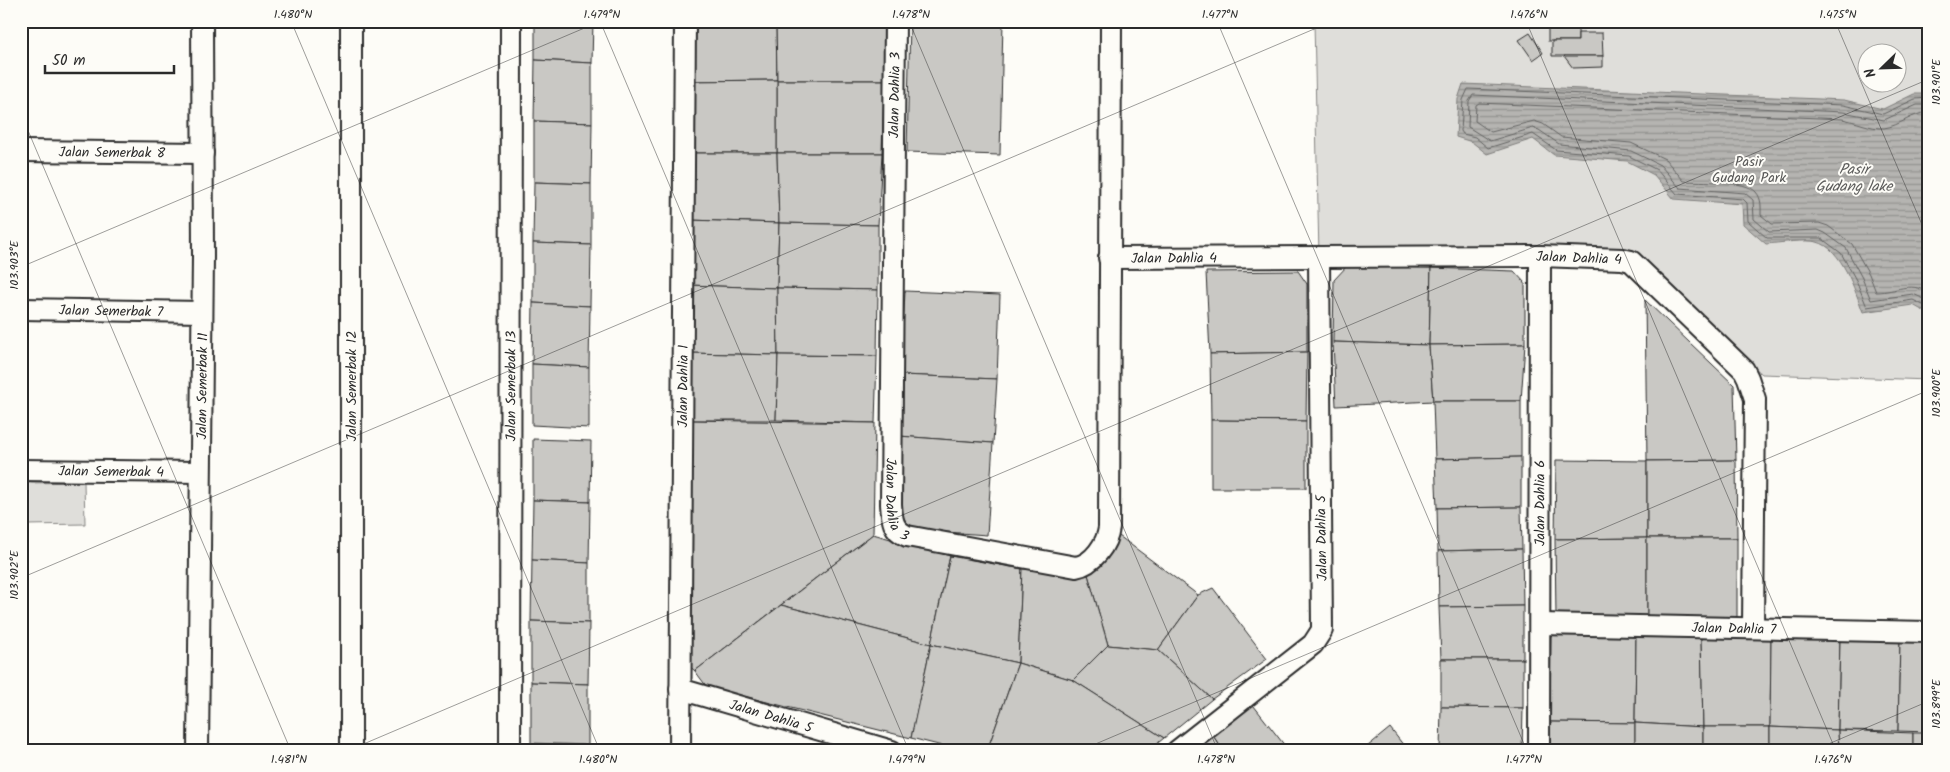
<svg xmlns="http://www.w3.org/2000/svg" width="1950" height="772" font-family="Kalam,sans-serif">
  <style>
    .park { fill: #dfdeda; stroke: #858482; fill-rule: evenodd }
    .water { fill: url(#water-rules); stroke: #7e7d7b }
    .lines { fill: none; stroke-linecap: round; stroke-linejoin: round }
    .shore { stroke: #626261; stroke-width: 1 }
    .building { fill: #c9c8c4; stroke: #2b2b2b }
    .street-casing { stroke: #2b2b2b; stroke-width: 24 }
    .street { stroke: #fdfcf7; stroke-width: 20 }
    .ticks { fill: none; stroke: #2b2b2b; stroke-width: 1; stroke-opacity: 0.45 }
    .labels { text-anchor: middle; stroke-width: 4; stroke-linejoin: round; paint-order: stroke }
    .street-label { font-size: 14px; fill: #2b2b2b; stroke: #fdfcf7 }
    .park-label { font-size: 14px; fill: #585857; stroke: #fdfcf7 }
    .water-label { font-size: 15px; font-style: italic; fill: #5b5b5a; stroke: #fdfcf7 }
    .neatline { fill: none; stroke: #2b2b2b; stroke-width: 2 }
    .ticks-label { font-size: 12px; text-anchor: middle; fill: #2b2b2b }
  </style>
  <defs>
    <pattern id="water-rules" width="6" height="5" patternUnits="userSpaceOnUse" patternTransform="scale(1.25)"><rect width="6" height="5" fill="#b5b4b1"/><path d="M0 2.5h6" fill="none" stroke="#939390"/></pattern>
  </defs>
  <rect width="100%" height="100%" fill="#fdfcf7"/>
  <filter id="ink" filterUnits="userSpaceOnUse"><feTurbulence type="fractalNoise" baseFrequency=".02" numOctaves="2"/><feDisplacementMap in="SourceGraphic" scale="10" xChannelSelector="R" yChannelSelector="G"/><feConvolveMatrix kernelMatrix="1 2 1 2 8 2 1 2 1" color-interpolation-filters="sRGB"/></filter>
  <g filter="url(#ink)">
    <g class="park">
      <path d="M1314 21H1929V380L1762 374 1635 264 1319 257ZM1868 52H1898V82H1868Z"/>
      <path d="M84 482 85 524 27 525V483Z"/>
    </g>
    <path class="water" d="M1463 84 1844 100 1883 109 1914 94H1929V314L1913 305 1863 312C1855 291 1842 248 1817 242 1806 239 1779 243 1766 244L1743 224 1742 204 1674 199 1654 175 1627 161 1554 155 1533 139 1487 154 1472 142 1456 137 1458 99Z"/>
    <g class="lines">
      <g class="shore">
        <path d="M1929 98 1915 99 1883 114 1843 105 1468 89 1463 100 1461 131 1463 134 1475 137 1488 148 1533 134 1556 150 1629 156 1657 170 1677 194 1743 199 1747 203 1748 221 1767 238H1821L1841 253 1856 280 1867 307 1913 300 1929 308"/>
        <path d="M1929 105H1917L1884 120 1843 112 1473 95 1469 101 1468 127 1490 141 1533 128 1539 130 1559 144 1631 151 1660 165 1680 188 1745 193 1753 200 1754 219 1769 232 1818 230 1825 233 1846 248 1862 278 1871 300 1913 294 1929 301"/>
        <path d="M1929 112C1912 113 1900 126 1884 128 1871 129 1855 121 1842 119L1479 103 1476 105 1475 121 1491 132 1534 121 1543 124 1561 137 1631 143 1665 159 1684 181C1700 182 1746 180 1756 192 1762 199 1761 207 1761 215L1772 224 1819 223 1828 226 1852 244 1869 274 1876 292C1897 292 1908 281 1929 292"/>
      </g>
    </g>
    <g class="building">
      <path d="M535 21H593L592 63 535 60Z"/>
      <path d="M686 21H776L777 80 688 81Z"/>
      <path d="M776 21H884V80H777Z"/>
      <path d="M910 21H1003L1000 155 907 152Z"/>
      <rect x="1548" y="24" width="30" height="17"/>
      <path d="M1530 33 1543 53 1533 60 1519 40Z"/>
      <path d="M1578 33H1602L1603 56H1552V41H1578Z"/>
      <path d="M1564 56H1603V67L1573 68Z"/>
      <path d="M535 60 592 63V123L534 121Z"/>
      <path d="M777 80H884L882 153H777Z"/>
      <path d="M777 80V153H690L688 81Z"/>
      <path d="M534 121 592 123 591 184 534 182Z"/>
      <path d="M690 153H777L779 223 689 220Z"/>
      <path d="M777 153H882L878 225 779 223Z"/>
      <path d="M534 182 591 184V245L533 243Z"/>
      <path d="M689 220 779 223 777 288 687 285Z"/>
      <path d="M779 223 878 225V290L777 288Z"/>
      <path d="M533 243 591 245 590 306 533 303Z"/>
      <path d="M1347 266 1431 268 1429 345 1333 342 1334 280Z"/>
      <path d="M1431 268 1514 271 1525 283V344L1429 345Z"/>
      <path d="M1298 271 1307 284V352L1210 354 1206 272Z"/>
      <path d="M687 285 777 288 778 355 687 353Z"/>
      <path d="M777 288 878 290 877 356 778 355Z"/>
      <path d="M905 291 1000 295 997 379 901 375Z"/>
      <path d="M1645 300 1734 385 1736 460 1647 461Z"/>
      <path d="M533 303 590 306 589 367 532 364Z"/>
      <path d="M1333 342 1429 345 1433 401 1336 406Z"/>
      <path d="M1525 344 1521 401H1433L1429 345Z"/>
      <path d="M1307 352 1306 421 1211 420 1210 354Z"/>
      <path d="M687 353 778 355 776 420H688Z"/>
      <path d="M778 355 877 356 875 423 776 420Z"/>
      <path d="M532 364 589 367V428L532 425Z"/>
      <path d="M901 375 997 379 993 443 899 436Z"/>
      <path d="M1433 401H1521V457L1435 459Z"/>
      <path d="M688 420 875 423 873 534 695 671 685 662Z"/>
      <path d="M1211 420 1306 421V488H1211Z"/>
      <path d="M899 436 993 443 987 535 919 530 906 522 895 499Z"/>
      <path d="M533 439 591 441 590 502 533 500Z"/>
      <path d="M1521 457V507L1437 508 1435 459Z"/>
      <path d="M1556 460 1647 461V538L1555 539Z"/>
      <path d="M1736 460 1737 538H1647V461Z"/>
      <path d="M533 500 590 502 589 563 532 560Z"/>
      <path d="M1521 507 1522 549 1438 551 1437 508Z"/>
      <path d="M1115 533 1198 595 1158 650 1108 645 1087 571Z"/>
      <path d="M873 534 950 556 931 644 781 605Z"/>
      <path d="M1647 538V617H1556L1555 539Z"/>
      <rect x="1647" y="538" width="90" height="79"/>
      <path d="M1522 549 1523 606 1439 607 1438 551Z"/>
      <path d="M950 556 1022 569 1018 663 931 644Z"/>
      <path d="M532 560 589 563V623L531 621Z"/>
      <path d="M1022 569 1087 571 1108 645 1073 680 1018 663Z"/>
      <path d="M1213 588 1267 659 1212 699 1158 650 1198 595Z"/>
      <path d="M781 605 931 644 911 738 707 687 695 671Z"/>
      <path d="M1523 606V659H1441L1439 607Z"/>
      <path d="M531 621 589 623 588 684 531 682Z"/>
      <path d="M1551 634 1636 636 1635 723 1550 722Z"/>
      <path d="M1636 636 1701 637 1703 727 1635 723Z"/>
      <path d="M1701 637 1771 639 1770 727H1703Z"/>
      <path d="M1771 639H1840L1838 730 1770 727Z"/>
      <path d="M1840 639 1900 640 1898 731 1838 730Z"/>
      <path d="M1900 640H1929V732L1898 731Z"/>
      <path d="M931 644 1018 663 987 751H962L911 738Z"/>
      <path d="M1108 645 1158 650 1212 699 1164 738 1073 680Z"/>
      <path d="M1441 659H1523V708L1441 707Z"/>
      <path d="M1018 663 1073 680 1164 738 1148 751H987Z"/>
      <path d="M531 682 588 684V745L531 743Z"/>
      <path d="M1250 701 1289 751H1224L1210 732Z"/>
      <path d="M1441 707 1523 708 1522 751H1440Z"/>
      <path d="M1550 722 1635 723V751H1549Z"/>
      <path d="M1635 723 1703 727V751H1635Z"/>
      <rect x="1703" y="727" width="67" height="24"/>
      <path d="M1770 727 1838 730 1839 751H1770Z"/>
      <path d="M1390 728 1408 751H1362Z"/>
      <path d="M1838 730 1913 733V751H1839Z"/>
      <path d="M1210 732 1224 751H1186Z"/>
      <rect x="1913" y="733" width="16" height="18"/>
    </g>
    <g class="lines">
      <g class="street-casing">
        <g id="street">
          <path d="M351 21V751"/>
          <path id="s1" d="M895 21 891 504C892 518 892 530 907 536L1076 567C1093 564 1107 544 1109 528L1111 21"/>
          <path id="s2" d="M21 151 203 153"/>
          <path id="s3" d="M1109 258 1540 256 1622 259 1631 261 1744 370 1748 378 1755 399 1753 628"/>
          <path id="s4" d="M21 309 202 312"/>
          <path id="s5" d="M21 470 200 472"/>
          <path id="s6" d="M1540 624 1929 632"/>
          <path id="s7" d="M680 689 892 751"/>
          <path id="s8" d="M198 751 203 256 202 21"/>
          <path id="s9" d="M510 751 511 21"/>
          <path id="s10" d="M680 751 685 21"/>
          <path d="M1177 751 1313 644 1322 630 1319 257"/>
          <path id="s11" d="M1539 751 1540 256"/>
        </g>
      </g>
      <use href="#street" class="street"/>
    </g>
  </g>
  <path class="ticks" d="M291 21 600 751M600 21 909 751M909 21 1218 751M1217 21 1527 751M1526 21 1836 751M1835 21 1929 241M21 114 291 751M21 267 601 21M21 578 1333 21M347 751 1929 79M1079 751 1929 390M1812 751 1929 701"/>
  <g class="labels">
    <g class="street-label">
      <text transform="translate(894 95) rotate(-89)" y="5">Jalan Dahlia 3</text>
      <text dy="5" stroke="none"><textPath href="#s2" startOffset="91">Jalan Semerbak 8</textPath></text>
      <text dy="5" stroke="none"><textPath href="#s3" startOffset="65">Jalan Dahlia 4</textPath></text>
      <text dy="5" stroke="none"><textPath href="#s3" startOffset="470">Jalan Dahlia 4</textPath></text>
      <text dy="5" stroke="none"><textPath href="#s4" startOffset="90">Jalan Semerbak 7</textPath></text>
      <text dy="5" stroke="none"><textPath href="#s8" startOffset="365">Jalan Semerbak 11</textPath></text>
      <text transform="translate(351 386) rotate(-90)" y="5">Jalan Semerbak 12</text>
      <text dy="5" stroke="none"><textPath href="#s9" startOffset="365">Jalan Semerbak 13</textPath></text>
      <text dy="5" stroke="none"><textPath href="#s10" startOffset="365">Jalan Dahlia 1</textPath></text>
      <text dy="5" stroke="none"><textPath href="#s5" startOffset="90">Jalan Semerbak 4</textPath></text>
      <text dy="5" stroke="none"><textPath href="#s1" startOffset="480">Jalan Dahlia 3</textPath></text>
      <text dy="5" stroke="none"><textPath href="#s11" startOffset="248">Jalan Dahlia 6</textPath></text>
      <text transform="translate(1321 538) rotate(-91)" y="5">Jalan Dahlia 5</text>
      <text dy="5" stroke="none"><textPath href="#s6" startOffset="194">Jalan Dahlia 7</textPath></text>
      <text dy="5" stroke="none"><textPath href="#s7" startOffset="95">Jalan Dahlia 5</textPath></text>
    </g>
    <g class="park-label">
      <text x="1749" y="166">Pasir<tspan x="1749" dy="16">Gudang Park</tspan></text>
    </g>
    <g class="water-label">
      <text x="1854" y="174">Pasir<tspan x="1854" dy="17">Gudang lake</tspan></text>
    </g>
  </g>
  <rect width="1950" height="772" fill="none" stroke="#fdfcf7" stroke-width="55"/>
  <g transform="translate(1882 68) rotate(247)"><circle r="24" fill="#fdfcf7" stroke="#a9a8a5"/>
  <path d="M0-4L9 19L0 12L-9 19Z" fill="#2b2b2b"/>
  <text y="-8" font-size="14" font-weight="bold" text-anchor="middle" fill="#2b2b2b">N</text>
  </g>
  <path d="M45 65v8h129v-8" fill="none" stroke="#2b2b2b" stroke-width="2.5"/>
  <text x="52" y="65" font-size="15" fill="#2b2b2b" stroke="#fdfcf7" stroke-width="4" paint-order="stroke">50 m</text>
  <rect x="28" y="28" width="1894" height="716" class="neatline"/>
  <g class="ticks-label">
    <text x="293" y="18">1.480°N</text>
    <text x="602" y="18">1.479°N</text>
    <text x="911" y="18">1.478°N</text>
    <text x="1220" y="18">1.477°N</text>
    <text x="1529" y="18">1.476°N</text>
    <text x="1838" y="18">1.475°N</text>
    <text transform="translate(1936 82) rotate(-90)" y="4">103.901°E</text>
    <text transform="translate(14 265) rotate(-90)" y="4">103.903°E</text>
    <text transform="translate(1936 393) rotate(-90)" y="4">103.900°E</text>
    <text transform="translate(14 575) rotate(-90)" y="4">103.902°E</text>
    <text transform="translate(1936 704) rotate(-90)" y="4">103.899°E</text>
    <text x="289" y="763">1.481°N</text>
    <text x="598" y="763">1.480°N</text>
    <text x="907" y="763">1.479°N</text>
    <text x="1216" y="763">1.478°N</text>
    <text x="1524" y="763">1.477°N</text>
    <text x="1833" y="763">1.476°N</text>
  </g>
</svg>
